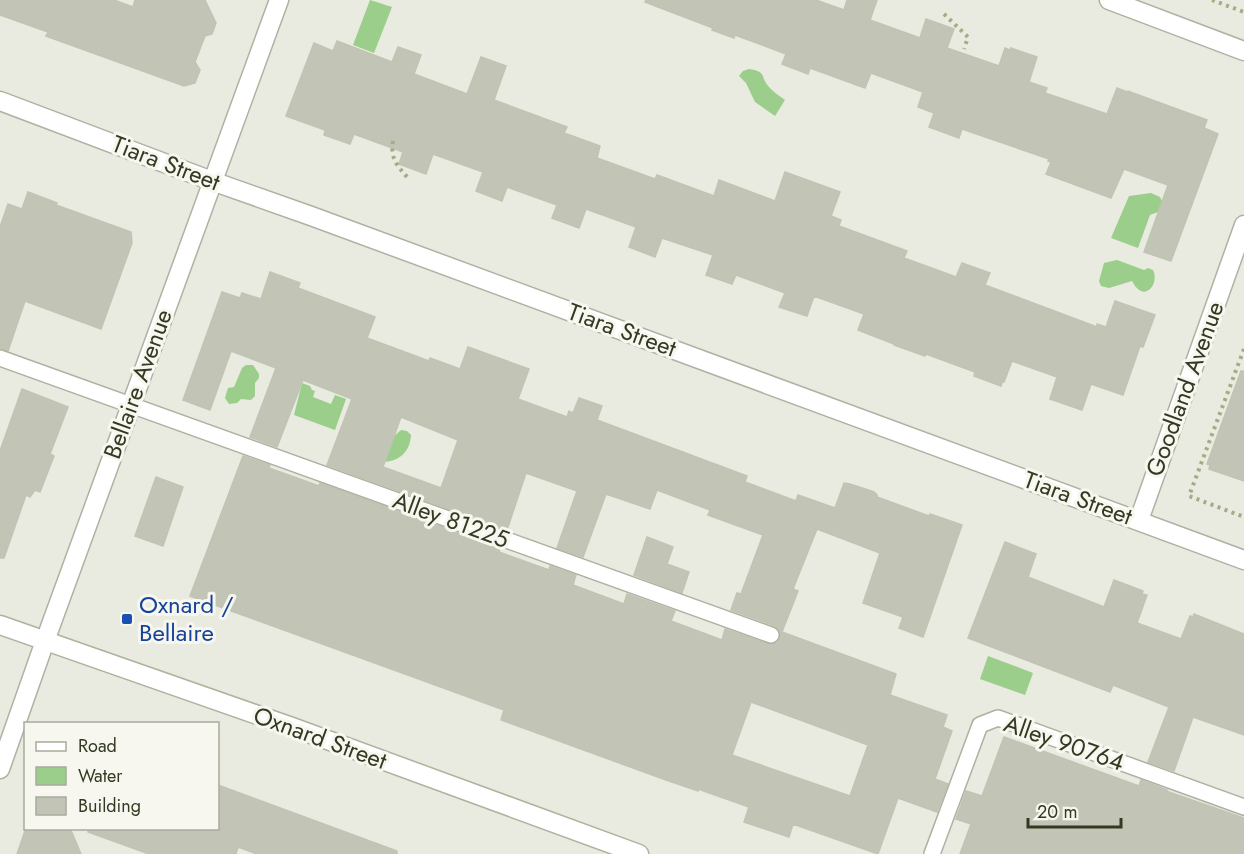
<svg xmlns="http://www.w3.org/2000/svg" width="1244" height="854" font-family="Jost,sans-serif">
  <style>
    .water { fill: #9bce8a }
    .building { fill: #c2c5b6; stroke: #c1c4b3; stroke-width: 1.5; fill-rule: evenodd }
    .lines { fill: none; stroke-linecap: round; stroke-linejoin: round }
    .service-casing { stroke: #aeb2a3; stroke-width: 18 }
    .minor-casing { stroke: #aeb2a3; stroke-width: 21 }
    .tertiary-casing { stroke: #aeb2a3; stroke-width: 21 }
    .secondary-casing { stroke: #adb39d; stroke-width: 21 }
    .path { stroke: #a1ad82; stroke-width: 4; stroke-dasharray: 3 4.5; stroke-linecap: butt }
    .service { stroke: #fff; stroke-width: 15 }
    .minor { stroke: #fff; stroke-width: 18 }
    .tertiary { stroke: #fff; stroke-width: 18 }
    .secondary { stroke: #fff; stroke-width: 18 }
    .transit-dot { fill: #1a4fb4; stroke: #f7f7f0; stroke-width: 2 }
    .labels { text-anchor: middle; stroke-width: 6; stroke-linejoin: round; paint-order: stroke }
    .street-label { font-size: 24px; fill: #323a22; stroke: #f7f7f0 }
    .transit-label { font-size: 24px; fill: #164399; stroke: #f7f7f0; text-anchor: start }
  </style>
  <rect width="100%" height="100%" fill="#e9eae0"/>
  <g class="water">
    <path d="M370 0 392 7 374 53 353 45Z"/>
    <path d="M749 69C768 72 759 76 769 87 773 92 780 96 785 100L775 116 755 102 746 83 739 76 743 71Z"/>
    <path d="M1151 193 1160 197 1163 203 1158 212 1150 215 1138 248 1111 238 1129 196Z"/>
    <path d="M1117 260 1144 270 1148 268 1153 270C1159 282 1148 298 1138 289 1135 287 1134 284 1132 281L1109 288 1101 286 1099 281 1104 263Z"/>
    <path d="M246 365H253L259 374V378L255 383V396L251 400 241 399 237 403 229 404 225 398 228 388 234 387 242 368Z"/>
    <path d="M302 383 310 386 312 390 315 391 313 397 331 404 335 395 346 399 335 430 294 415Z"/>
    <path d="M401 430 407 431 411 435C410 452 399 462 381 462L392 438Z"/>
    <path d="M988 656 1033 673 1025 695 980 679Z"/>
  </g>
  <g class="building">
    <path d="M0 0H114L133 7 135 0H205L216 23 212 34 205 36 195 62 200 70 195 83 184 86 46 36 48 32 0 15Z"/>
    <path d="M646 0H816L844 10 847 0H877L870 20 920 38 926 19 954 29 947 48 999 66 1005 48 1010 50 1011 48 1037 57 1029 82 1047 88 1045 93 1107 114 1117 88 1127 92 1128 91 1207 120 1204 128 1218 134 1171 261 1144 252 1168 185 1124 169 1111 198 1046 174 1051 162 1048 161 1049 159 962 129 959 138 929 127 934 113 918 107 923 92 871 73 865 88 810 68 808 74 782 64 786 54 735 35 734 38 712 30 713 28 645 2Z"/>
    <path d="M337 41 392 62 398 47 421 55 414 74 467 94 481 57 506 66 494 100 567 127 564 133 600 146 597 158 655 179 657 175 714 196 719 180 775 201 785 172 840 192 831 216 841 220 839 226 907 251 904 258 956 277 962 263 990 273 985 285 1097 327V324L1106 327 1115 301 1155 315 1143 347 1140 346 1123 395 1091 384 1082 410 1050 399 1057 377 1012 361 1004 382H1002L1001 386 974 376 975 372 926 354 925 356 894 345V344L858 330 864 314 814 296 807 316 779 307 785 293 736 275 732 284 706 275 713 255 662 238 655 257 629 247 636 227 586 209 579 228 552 218 557 205 507 187 502 201 476 191 483 172 433 154 426 174 399 164 403 152 354 134 350 144 324 135 325 130 286 116 314 43 333 51Z"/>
    <path d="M28 192 57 203 56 205 131 232 132 243 101 329 25 301 8 351 0 348V227L8 204 22 209Z"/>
    <path d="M270 272 300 283 298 288 375 317 367 338 429 361 430 358 460 369 468 347 529 369 518 399 567 417 569 411 573 413 579 398 602 406 597 420 747 476 745 482 796 501 798 495 835 508 844 483 850 484 874 492 877 495V497L929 516 930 514 962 525 923 637 899 628 903 617 863 603 880 553 817 529 793 589 798 591 782 632 896 674 890 695 947 715 943 727 952 731 935 779 948 784 937 812 898 798 878 854 793 824 789 837 744 822 749 807 698 789V791L666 780 501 720 504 710 190 596 243 456 270 465 269 468 319 486 320 483 500 548 499 552 549 570 550 566 576 575 573 585 624 604 627 594 675 611 671 621 722 640 725 629 768 644 777 643 780 638V633L775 626 731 610 737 593 741 594 763 535 708 515 710 510 657 490 650 509 606 494 583 557 557 548 577 491 526 473 507 530 327 465 352 399 303 380 277 447 250 437 276 368 231 351 210 410 183 400 222 292 240 298 242 293 261 299ZM401 417 458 440 441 488 383 467ZM751 702 868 745 850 796 732 755Z"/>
    <path d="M1241 371H1244V481L1209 469 1210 465 1207 464Z"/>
    <path d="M22 389 68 407 50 454 54 456 40 492 35 490 30 497 26 495 4 558H0V451Z"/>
    <path d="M156 477 183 487 163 546 135 536Z"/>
    <path d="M647 537 673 547 667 564 689 572 682 593 634 575Z"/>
    <path d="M1005 542 1036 554 1028 577 1104 607 1114 580 1143 591 1142 594 1147 595 1137 623 1181 639 1190 616 1193 617 1194 614 1244 634V735L1193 717 1174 771 1148 762 1169 707 1113 685 1110 692 968 638Z"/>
    <path d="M1004 737 1139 786 1141 780 1167 790 1166 791 1244 818V854H960L971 824 956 819 966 791 982 796Z"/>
    <path d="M218 785 397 851V854H257L238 847 236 854H149L88 832V828H218Z"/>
    <path d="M26 828H70L81 854H17Z"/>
  </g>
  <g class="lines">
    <g class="service-casing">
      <g id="service">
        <path d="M0 358 771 635"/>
        <path d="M932 854 980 725 998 718 1244 807"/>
      </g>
    </g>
    <g class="minor-casing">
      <g id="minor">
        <path d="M1109 0 1244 51"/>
        <path d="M0 101 212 181 311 216 1244 560"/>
        <path d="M1139 520 1244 225"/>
      </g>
    </g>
    <g class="tertiary-casing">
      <path id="tertiary" d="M0 769 45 641 279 0"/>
    </g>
    <g class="secondary-casing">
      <path id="secondary" d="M0 625 292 727 639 854"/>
    </g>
    <g class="path">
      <path d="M1212 0 1244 12"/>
      <path d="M944 14 968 37 964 49"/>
      <path d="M393 141C390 158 397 166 408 178"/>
      <path d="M1244 349 1189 496 1244 517"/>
    </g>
    <use href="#service" class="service"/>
    <use href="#minor" class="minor"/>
    <use href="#tertiary" class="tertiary"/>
    <use href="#secondary" class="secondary"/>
  </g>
  <rect class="transit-dot" x="121" y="613" width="12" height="12" rx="3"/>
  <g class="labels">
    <g class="street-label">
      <text transform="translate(166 163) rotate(21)" y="8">Tiara Street</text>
      <text transform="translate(622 330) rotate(20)" y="8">Tiara Street</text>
      <text transform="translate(138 384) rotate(-70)" y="8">Bellaire Avenue</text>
      <text transform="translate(1185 389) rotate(-70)" y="8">Goodland Avenue</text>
      <text transform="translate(1078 498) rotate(20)" y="8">Tiara Street</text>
      <text transform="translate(451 520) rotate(20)" y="8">Alley 81225</text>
      <text transform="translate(320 738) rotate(20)" y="8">Oxnard Street</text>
      <text transform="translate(1064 743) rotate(19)" y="8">Alley 90764</text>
    </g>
    <g class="transit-label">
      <text x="139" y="613">Oxnard /<tspan x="139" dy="28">Bellaire</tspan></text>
    </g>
  </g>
  <rect x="24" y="722" width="195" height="108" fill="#f7f7f0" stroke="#a8ab9e" stroke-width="1.5"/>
  <rect x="36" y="742" width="30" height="9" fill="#ffffff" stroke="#a8ab9e" stroke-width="1.5"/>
  <text x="78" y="752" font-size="18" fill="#323a22">Road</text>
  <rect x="36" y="767" width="30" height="18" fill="#9bce8a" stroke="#a8ab9e" stroke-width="1.5"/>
  <text x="78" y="782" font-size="18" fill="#323a22">Water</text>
  <rect x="36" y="797" width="30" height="18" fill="#c2c5b6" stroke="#a8ab9e" stroke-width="1.5"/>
  <text x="78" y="812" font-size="18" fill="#323a22">Building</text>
  <path d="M1028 818v9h93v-9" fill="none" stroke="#323a22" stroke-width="3"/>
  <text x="1037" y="818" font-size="18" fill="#323a22" stroke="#f7f7f0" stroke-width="4.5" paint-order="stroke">20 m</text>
</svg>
